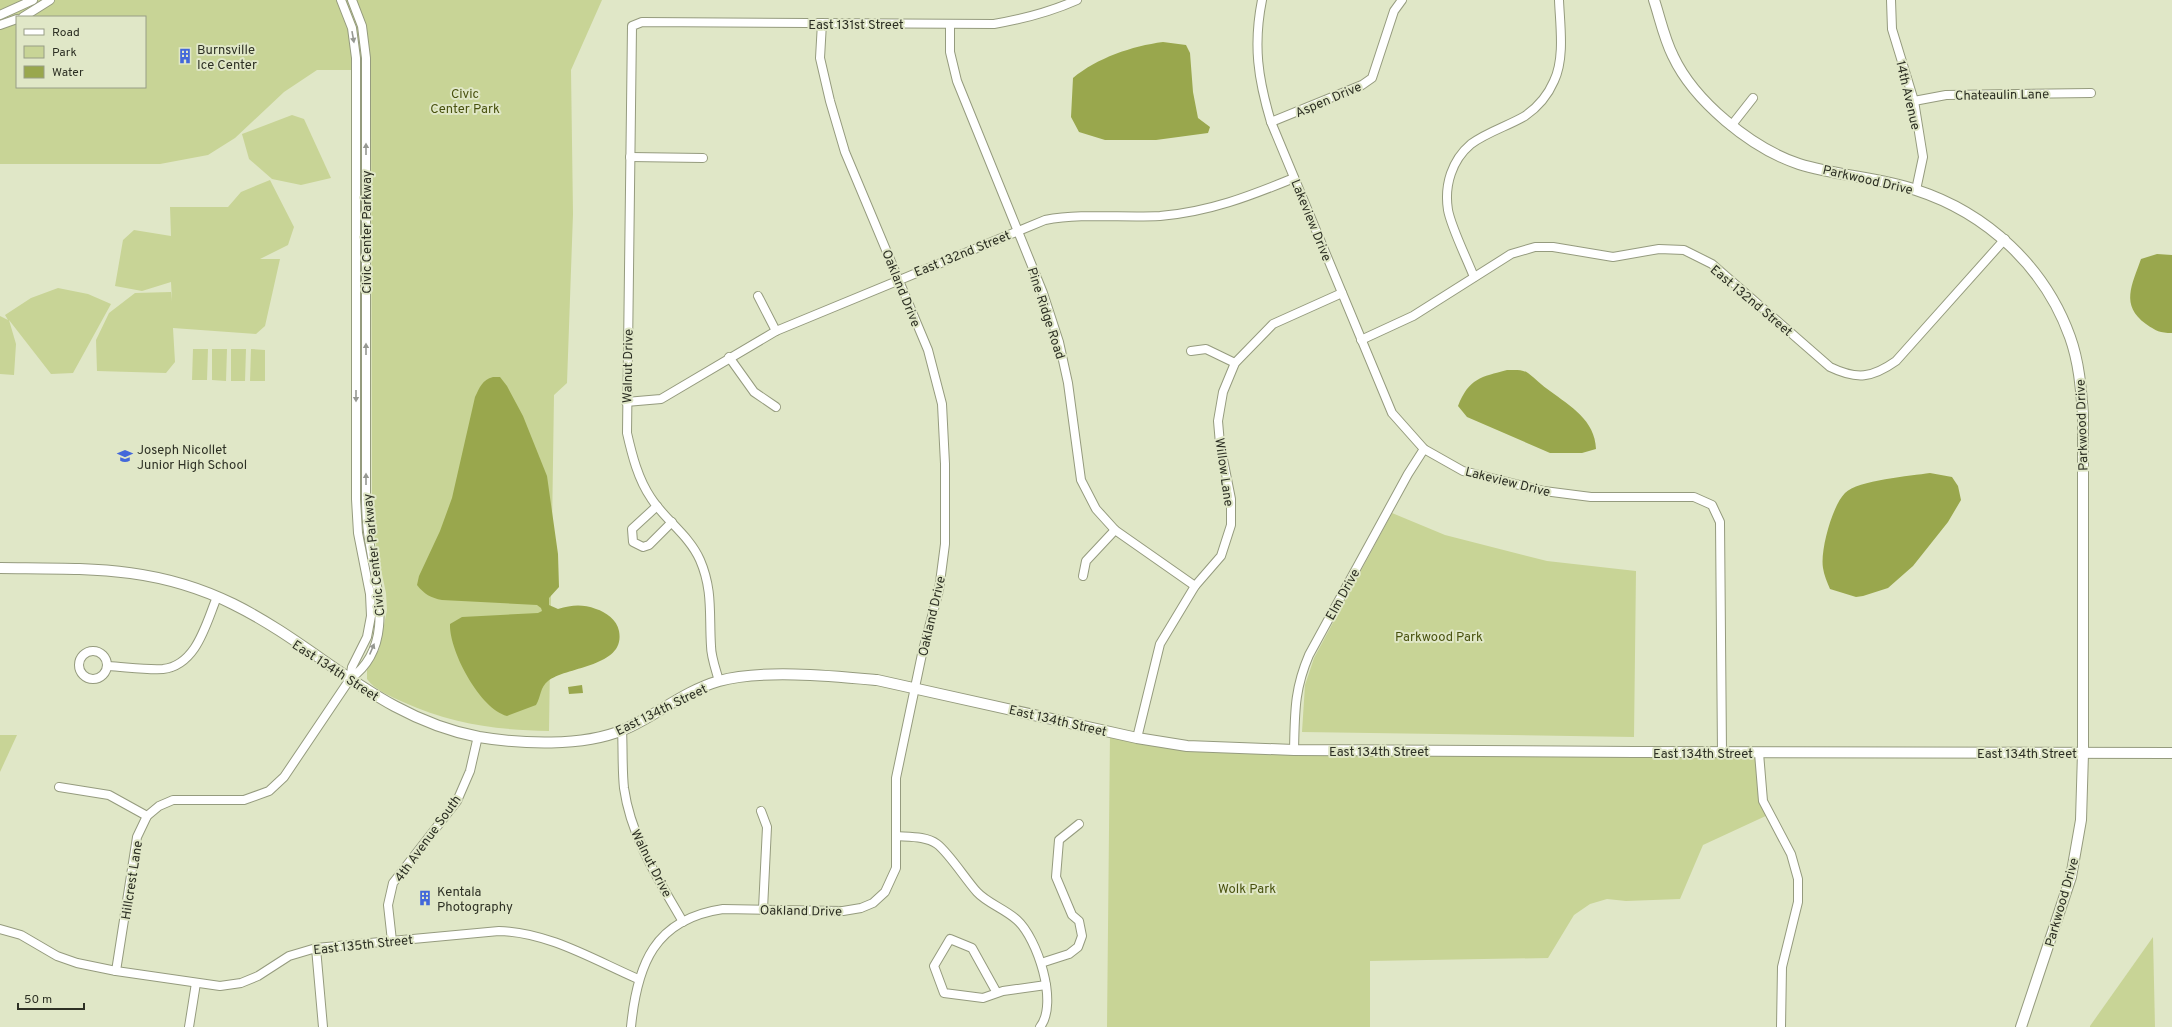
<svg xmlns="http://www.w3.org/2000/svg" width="2172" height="1027" font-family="Overpass,sans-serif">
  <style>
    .green { fill: #c8d496; fill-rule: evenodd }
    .water { fill: #99a74d }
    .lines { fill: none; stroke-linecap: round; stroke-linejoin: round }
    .minor-casing { stroke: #959b7e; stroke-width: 10 }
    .tertiary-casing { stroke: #959b7e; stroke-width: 12 }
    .minor { stroke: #fff; stroke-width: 8 }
    .tertiary { stroke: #fff; stroke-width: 10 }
    .oneway { fill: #969892 }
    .labels { text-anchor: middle; stroke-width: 4; stroke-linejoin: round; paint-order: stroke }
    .street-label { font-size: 13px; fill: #2d3024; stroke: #e0e7c7 }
    .poi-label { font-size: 13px; fill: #2d3024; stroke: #e0e7c7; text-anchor: start }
    .park-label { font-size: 13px; fill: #48510e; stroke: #e0e7c7 }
  </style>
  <rect width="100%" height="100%" fill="#e0e7c7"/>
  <g class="green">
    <path d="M0 0H602L571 70 573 214 567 383 554 395 549 731C495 730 452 724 403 702 390 696 375 690 367 679V669L379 650 387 610 386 593 373 531 372 505 371 70H317L284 92 235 138 208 155 160 164H0ZM17 17H145V87H17Z"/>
    <path d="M292 115 304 119 331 178 301 185 272 179 249 159 242 134Z"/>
    <path d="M270 180 294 227 288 245 260 259H280L265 326 256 334 173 328 175 362 166 373 97 371 96 340 109 313 135 293 171 292 172 301 171 282 142 291 115 286 123 240 134 230 171 236 170 207H228L241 192Z"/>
    <path d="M58 288 88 294 111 304 73 373 51 374 9 320 16 344 14 375 0 374V316L8 320 5 315 31 298Z"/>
    <path d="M193 349H208L207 380H192Z"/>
    <path d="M212 349H227L226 381 212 380Z"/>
    <path d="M231 349H246L245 381H231Z"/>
    <path d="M251 349 265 350V381H250Z"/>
    <path d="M1392 513 1445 535 1547 561 1636 571 1634 737 1302 732 1305 685 1314 658Z"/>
    <path d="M1110 732 1187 746 1759 753 1763 801 1770 814 1703 845 1680 899 1626 901 1607 899 1590 904 1574 915 1548 958 1370 961V1027H1107Z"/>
    <path d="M0 735H17L0 772Z"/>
    <path d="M2153 937 2155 1027H2090V1026Z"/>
  </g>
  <g class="water">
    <path d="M1163 42 1186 45 1190 53 1193 92 1198 118 1210 127 1208 133 1156 140H1105L1079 132 1071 117 1073 78C1097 58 1132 46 1163 42Z"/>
    <path d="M2157 254 2172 255V333C2160 333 2156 331 2146 324 2120 305 2132 285 2141 259Z"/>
    <path d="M1507 370C1514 370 1522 369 1528 373 1535 378 1542 386 1550 391 1570 406 1595 420 1596 449L1582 453H1550L1467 417 1458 406C1469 378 1481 377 1507 370Z"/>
    <path d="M493 377H500L507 386 523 416 547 476 558 554 559 587 549 598V605L558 609C572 605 582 604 596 609 606 612 617 620 619 631 626 667 567 666 548 681 540 687 541 697 536 705L507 716C480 709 449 651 450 624L462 617 538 613 542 611 541 608 537 605 442 600C431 598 424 594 417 585L419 576 440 531 452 498 475 397C480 387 482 380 493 377Z"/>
    <path d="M1930 473 1952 477 1958 486 1961 500 1948 522 1913 566 1888 588 1863 596 1856 597 1830 589C1827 582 1824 575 1823 568 1820 551 1832 506 1845 493 1858 480 1911 476 1930 473Z"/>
    <path d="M582 685 583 693 569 694 568 687Z"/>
  </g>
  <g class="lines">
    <g class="minor-casing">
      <g id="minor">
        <path d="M341 0 352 28 356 58V499L358 533 370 594 371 616 367 637 352 667 350 679"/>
        <path d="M1262 0C1253 45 1258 79 1271 122L1392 413 1424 449 1463 471 1544 491 1591 497H1694L1712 505 1720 522 1722 753"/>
        <path d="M1891 0 1892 29 1914 101 1923 157 1916 190"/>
        <path d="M0 15 33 0"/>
        <path d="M23 17 50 0"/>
        <path d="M950 24V52L957 81 1043 293 1059 342 1068 383 1081 480 1096 509 1115 530 1195 586"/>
        <path d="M0 25 17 19"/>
        <path d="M1914 101 1946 95 2091 93"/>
        <path d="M1271 122 1362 85 1372 78 1394 11 1402 0"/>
        <path d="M1731 126 1753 98"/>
        <path d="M630 157 703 158"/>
        <path d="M1474 277C1467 259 1451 227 1448 210 1444 185 1452 160 1471 144 1487 132 1508 126 1525 116 1538 107 1548 95 1554 81 1565 58 1560 25 1559 0"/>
        <path d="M758 296 776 331"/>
        <path d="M1361 340 1413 316 1511 254 1535 247H1553L1613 257 1659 249 1684 250 1712 264 1830 367C1857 380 1872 378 1896 361L2005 239"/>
        <path d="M1191 351 1206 349 1235 363"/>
        <path d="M729 357 754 392 776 407"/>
        <path d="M626 402 661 399 776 331 1045 220C1083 213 1122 218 1160 216 1209 212 1250 196 1294 178"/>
        <path d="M657 506 632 529 633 542 643 547 649 545 672 522"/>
        <path d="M1083 576 1086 561 1115 530"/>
        <circle cx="93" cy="665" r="14"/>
        <path d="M108 666C126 667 146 670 163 669 197 665 206 623 217 597"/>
        <path d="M719 681C716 670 711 657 711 646 709 614 713 590 700 560 689 535 665 520 651 498 638 479 632 455 627 433L632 26 642 22 994 24C1023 19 1050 12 1077 0"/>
        <path d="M622 730C623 749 622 769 624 788 631 838 659 880 683 922"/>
        <path d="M1137 738 1160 644 1195 586 1221 556 1231 525V499L1220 444 1218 421 1223 392 1235 363 1273 324 1342 293"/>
        <path d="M1294 750C1295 713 1294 690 1309 655L1408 474 1424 449"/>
        <path d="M1759 753 1763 801 1791 854 1798 879V902L1782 967 1781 1027"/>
        <path d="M59 787 109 795 147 816"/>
        <path d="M761 811 767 827 763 909"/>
        <path d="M896 836C910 837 926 836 937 844 949 853 966 880 977 892 987 903 1005 909 1017 920 1037 938 1059 1003 1040 1027"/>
        <path d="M0 929 21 935 57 956 77 963 116 971 220 986 241 983 258 976 289 956 316 948 499 931C548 932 594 960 638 979"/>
        <path d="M392 941 388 905 393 883 457 801 470 771 478 736"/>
        <path d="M316 948 323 1027"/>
        <path d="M1041 963 1069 954 1078 947 1082 936 1079 921 1072 915 1056 877 1059 840 1079 824"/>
        <path d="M116 971 137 837 147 816 159 806 173 800H244L269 791 284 777 350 679C395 647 377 590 370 545 367 529 366 514 366 498V58L362 26 352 0"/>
        <path d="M997 993 972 948 950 939 934 966 944 993 983 998 1003 991 1046 985"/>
        <path d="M189 1027 196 983"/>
        <path d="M631 1027C637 965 654 919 723 909L843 911 861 908 873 903 885 892 896 868V778L922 654 939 590 945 544V464L942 404 928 350 845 152 830 101 820 58 822 23"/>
      </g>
    </g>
    <g class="tertiary-casing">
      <g id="tertiary">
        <path d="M1654 0C1660 18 1664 38 1673 56 1694 101 1751 148 1799 164 1837 176 1878 177 1916 190 1987 213 2045 267 2070 337 2079 362 2081 388 2083 414V753L2081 820 2071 877 2021 1027"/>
        <path d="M0 568C86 569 154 565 233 604 320 647 379 718 479 737 521 744 582 747 623 730 656 716 684 691 719 681 761 669 833 676 877 680L1137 738 1187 746 1294 750 1634 752 2172 753"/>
      </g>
    </g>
    <use href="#minor" class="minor"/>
    <use href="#tertiary" class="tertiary"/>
  </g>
  <defs><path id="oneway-solid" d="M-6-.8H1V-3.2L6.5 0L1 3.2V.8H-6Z"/></defs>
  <g class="oneway">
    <use href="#oneway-solid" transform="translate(353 37) rotate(80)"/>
    <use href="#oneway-solid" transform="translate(366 149) rotate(-90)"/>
    <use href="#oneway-solid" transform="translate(366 349) rotate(-90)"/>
    <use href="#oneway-solid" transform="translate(356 396) rotate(90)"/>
    <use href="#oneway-solid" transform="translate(366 479) rotate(-90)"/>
    <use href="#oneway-solid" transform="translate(372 649) rotate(-67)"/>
  </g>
  <defs>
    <g id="building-bare" transform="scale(1.2)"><path d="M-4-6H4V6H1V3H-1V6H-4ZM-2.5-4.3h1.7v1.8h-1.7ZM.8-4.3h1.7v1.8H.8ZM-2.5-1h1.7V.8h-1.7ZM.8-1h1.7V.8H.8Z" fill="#4368da" stroke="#e0e7c7" stroke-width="2.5" paint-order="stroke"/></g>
    <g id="school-bare" transform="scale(1.2)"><path d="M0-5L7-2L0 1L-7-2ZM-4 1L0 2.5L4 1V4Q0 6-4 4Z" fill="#4368da" stroke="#e0e7c7" stroke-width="2.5" paint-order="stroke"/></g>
  </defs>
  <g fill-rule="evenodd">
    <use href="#building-bare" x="185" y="56"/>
    <use href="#school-bare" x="125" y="456"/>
    <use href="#building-bare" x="425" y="898"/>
  </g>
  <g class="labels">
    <g class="street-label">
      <text x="856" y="29">East 131st Street</text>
      <text transform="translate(2002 94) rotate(-1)" y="5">Chateaulin Lane</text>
      <text transform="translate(1909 95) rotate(77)" y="5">14th Avenue</text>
      <text transform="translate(1328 99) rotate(-23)" y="5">Aspen Drive</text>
      <text transform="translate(1868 179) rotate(13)" y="5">Parkwood Drive</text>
      <text transform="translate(1312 220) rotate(68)" y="5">Lakeview Drive</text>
      <text transform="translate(366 232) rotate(-90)" y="5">Civic Center Parkway</text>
      <text transform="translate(962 253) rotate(-22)" y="5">East 132nd Street</text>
      <text transform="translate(902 288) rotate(68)" y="5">Oakland Drive</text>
      <text transform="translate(1752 300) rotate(40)" y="5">East 132nd Street</text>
      <text transform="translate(1047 313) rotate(72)" y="5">Pine Ridge Road</text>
      <text transform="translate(627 366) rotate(-89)" y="5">Walnut Drive</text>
      <text transform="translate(2081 425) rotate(-92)" y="5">Parkwood Drive</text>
      <text transform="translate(1225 472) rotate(82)" y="5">Willow Lane</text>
      <text transform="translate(1508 481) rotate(14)" y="5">Lakeview Drive</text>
      <text transform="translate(373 555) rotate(-96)" y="5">Civic Center Parkway</text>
      <text transform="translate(1342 594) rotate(-61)" y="5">Elm Drive</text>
      <text transform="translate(931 616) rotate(-77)" y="5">Oakland Drive</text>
      <text transform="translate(336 670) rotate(33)" y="5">East 134th Street</text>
      <text transform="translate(661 709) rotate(-26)" y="5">East 134th Street</text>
      <text transform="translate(1058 720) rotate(13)" y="5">East 134th Street</text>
      <text x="1379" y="756">East 134th Street</text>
      <text x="1703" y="758">East 134th Street</text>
      <text x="2027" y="758">East 134th Street</text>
      <text transform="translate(427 838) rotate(-54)" y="5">4th Avenue South</text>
      <text transform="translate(652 863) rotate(63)" y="5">Walnut Drive</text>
      <text transform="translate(131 880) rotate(-81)" y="5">Hillcrest Lane</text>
      <text transform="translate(2061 902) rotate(-74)" y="5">Parkwood Drive</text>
      <text transform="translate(801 910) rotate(1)" y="5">Oakland Drive</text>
      <text transform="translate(363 944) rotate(-6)" y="5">East 135th Street</text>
    </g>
    <g class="poi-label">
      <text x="197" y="54">Burnsville<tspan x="197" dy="15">Ice Center</tspan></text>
      <text x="137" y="454">Joseph Nicollet<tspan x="137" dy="15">Junior High School</tspan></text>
      <text x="437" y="896">Kentala<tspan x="437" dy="15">Photography</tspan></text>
    </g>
    <g class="park-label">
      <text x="465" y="98">Civic<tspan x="465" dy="15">Center Park</tspan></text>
      <text x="1439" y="641">Parkwood Park</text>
      <text x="1247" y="893">Wolk Park</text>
    </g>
  </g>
  <rect x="16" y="16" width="130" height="72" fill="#e0e7c7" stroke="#989e86"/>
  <rect x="24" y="29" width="20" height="6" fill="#ffffff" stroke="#989e86"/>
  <text x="52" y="36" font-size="12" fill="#2d3024">Road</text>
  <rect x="24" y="46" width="20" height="12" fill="#c8d496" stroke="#989e86"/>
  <text x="52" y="56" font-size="12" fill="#2d3024">Park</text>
  <rect x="24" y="66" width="20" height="12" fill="#99a74d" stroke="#989e86"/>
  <text x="52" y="76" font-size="12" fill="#2d3024">Water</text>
  <path d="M18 1003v6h66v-6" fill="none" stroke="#2d3024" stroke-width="2"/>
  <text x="24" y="1003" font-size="12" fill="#2d3024" stroke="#e0e7c7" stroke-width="3" paint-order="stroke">50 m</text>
</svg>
